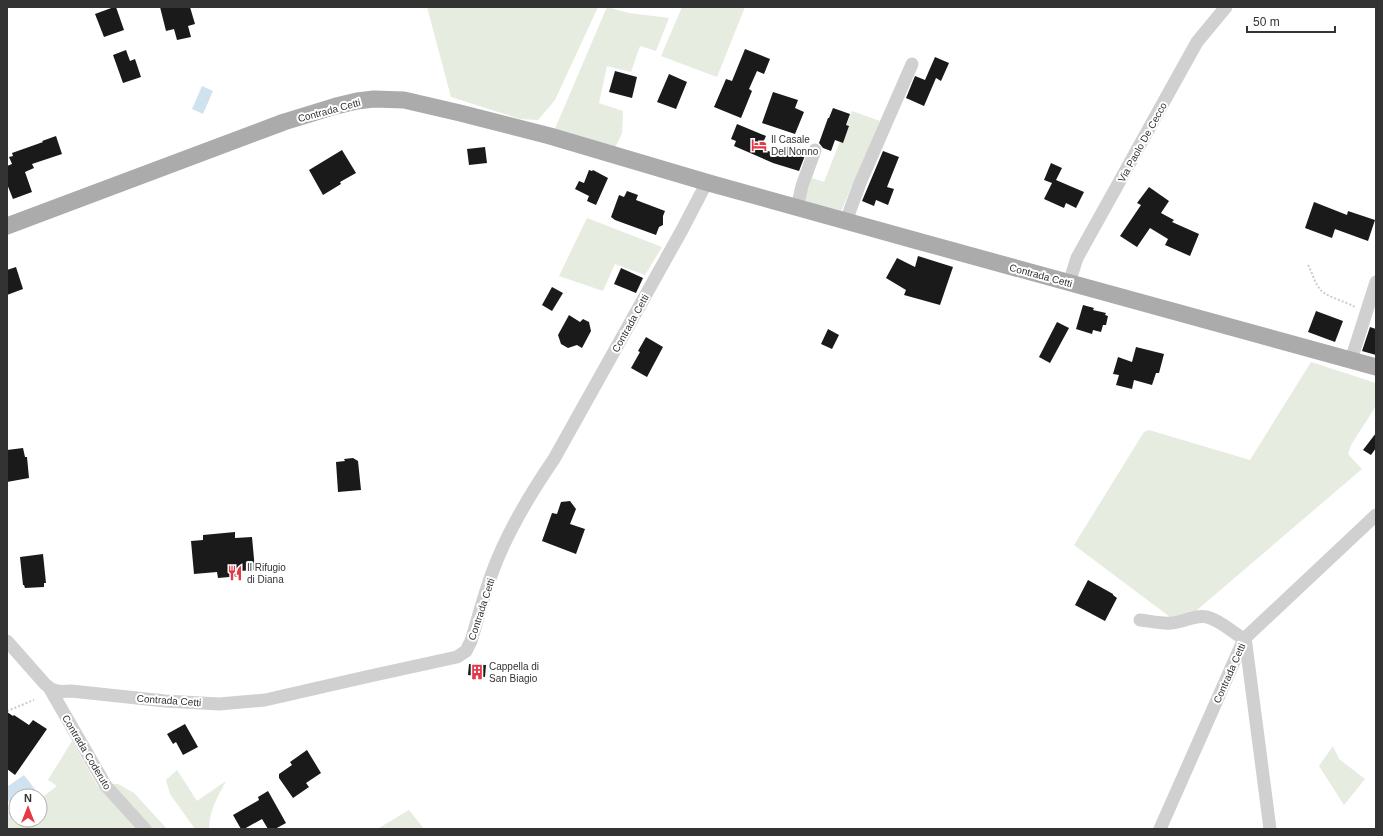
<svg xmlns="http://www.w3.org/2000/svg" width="1383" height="836" font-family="Helvetica,sans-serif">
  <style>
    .green { fill: #e6ecdf }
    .water { fill: #cfe2ee }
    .building { fill: #1a1a1a }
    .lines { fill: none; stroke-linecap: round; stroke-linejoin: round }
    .path { stroke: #cdcdcd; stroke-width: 2; stroke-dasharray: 2 2; stroke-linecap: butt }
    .minor { stroke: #d0d0d0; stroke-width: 13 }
    .major { stroke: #ababab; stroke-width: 17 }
    .labels { text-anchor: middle; stroke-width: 4; stroke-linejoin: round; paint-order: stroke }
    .street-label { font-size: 10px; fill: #333; stroke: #fff }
    .poi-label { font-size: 10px; fill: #333; stroke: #fff; text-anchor: start }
  </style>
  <rect width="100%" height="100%" fill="#fff"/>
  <g class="green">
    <path d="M427 7H598L555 100 538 120 520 119 451 97Z"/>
    <path d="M607 7 629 13 669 18 656 51 640 46 631 72 607 66 599 103 623 111 622 133 614 150 554 131Z"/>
    <path d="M682 7H745L717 77 661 56Z"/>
    <path d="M852 111 880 121 840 214 802 204 812 178 824 182Z"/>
    <path d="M587 218 662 247 645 275 615 264 603 291 559 276Z"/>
    <path d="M1311 362 1376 383V406L1351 445 1348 454 1362 469 1197 610 1190 612 1174 620 1074 545 1144 432 1149 430 1250 460Z"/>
    <path d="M72 741 97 785 137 829H7V810L14 819 16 817V820H40V799L57 786 48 780Z"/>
    <path d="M1333 746 1339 759 1365 779 1344 805 1319 766Z"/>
    <path d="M177 770 197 801 226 781C218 796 209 811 209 829H195L170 794 166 780Z"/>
    <path d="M108 784H118L134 793 167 829H148Z"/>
    <path d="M409 810 424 829 379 828Z"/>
  </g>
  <g class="water">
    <path d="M202 86 213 91 203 114 192 109Z"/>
    <path d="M24 775 37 792 32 796H16V807L14 809 7 799V787Z"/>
  </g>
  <g class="building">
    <path d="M114 7H116L124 30 104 37 95 14Z"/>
    <path d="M160 7H190L195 24 188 26 191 37 177 40 174 29 166 31Z"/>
    <path d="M745 49 770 59 764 74 757 71 749 89 752 91 741 118 714 107 726 79 732 81Z"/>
    <path d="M126 50 130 61 135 59 141 77 123 83 113 55Z"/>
    <path d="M935 57 949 63 941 81 936 78 924 106 906 98 915 76 925 80Z"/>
    <path d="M615 71 637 77 632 98 609 92Z"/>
    <path d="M669 74 687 82 676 109 657 102Z"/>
    <path d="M773 92 798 100 795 108 804 112 795 134 762 123Z"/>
    <path d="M833 108 850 114 846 125 849 126 843 143 835 140 831 151 823 148 819 143 828 118H829Z"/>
    <path d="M737 124 766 136 760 149 779 154 781 148 784 149 785 146 806 153 799 171 773 163 734 146 736 141 731 139Z"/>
    <path d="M56 136 62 154 32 164 34 168 25 172 32 192 13 199 7 184V166L12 164 9 157 13 156 12 153 43 142 42 141Z"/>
    <path d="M485 147 487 163 469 165 467 149Z"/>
    <path d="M342 150 356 173 340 182 341 184 323 195 309 170Z"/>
    <path d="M883 151 899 157 887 187 894 189 888 205 876 200 874 206 862 201Z"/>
    <path d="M1051 163 1062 168 1056 180 1084 192 1076 208 1066 203 1064 208 1044 199 1052 183 1044 180Z"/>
    <path d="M589 170 592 171 593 170 608 178 596 205 587 201 589 196 575 189 579 181 584 183Z"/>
    <path d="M1149 187 1169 201 1161 213 1174 220 1172 222 1199 234 1190 256 1165 245 1168 239 1150 228 1137 247 1120 236 1141 205 1137 203Z"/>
    <path d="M627 191 638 195 636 200 665 211 663 216V225L659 227 656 235 615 220 611 217 619 195 624 197Z"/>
    <path d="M1314 202 1347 215 1348 211 1375 220 1368 241 1335 229 1332 238 1305 228Z"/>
    <path d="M918 256 953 267 940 305 904 295 906 290 886 278 897 258 915 267Z"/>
    <path d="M16 267 23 289 7 295V270Z"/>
    <path d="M621 268 643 278 636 293 614 284Z"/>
    <path d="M552 287 563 293 552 311 542 305Z"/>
    <path d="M1083 305 1094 308 1093 310 1106 313 1105 315 1108 316 1106 325H1103L1101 332 1093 330 1092 334 1076 329Z"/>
    <path d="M1316 311 1343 321 1335 342 1308 332Z"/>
    <path d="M569 315 580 322 583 319 589 322 591 331 582 348 577 345 568 348 561 344 558 335Z"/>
    <path d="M1057 322 1069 328 1050 363 1039 357Z"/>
    <path d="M1370 327 1376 329V355L1362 351Z"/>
    <path d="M828 329 839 335 832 349 821 344Z"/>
    <path d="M646 337 663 347 647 377 631 368 640 352 638 351Z"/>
    <path d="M1136 347 1164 354 1159 373H1156L1152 385 1134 380 1132 389 1116 385 1119 375 1113 374 1118 357 1132 362Z"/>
    <path d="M1376 433V448L1371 455 1363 450Z"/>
    <path d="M23 448 25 457H27L29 478 7 482V450Z"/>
    <path d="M353 458 358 461 361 490 338 492 336 462 345 461 344 459Z"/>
    <path d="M570 501 576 509 570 524 585 529 576 554 542 541 552 513 557 514 561 502Z"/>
    <path d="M235 532V538L252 537 255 570 240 571 241 576 218 578 217 572 194 574 191 541 203 540V535Z"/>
    <path d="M43 554 46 583H44V587L25 588 24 585H23L20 557Z"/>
    <path d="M1088 580 1113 594V595L1117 598 1105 621 1075 605Z"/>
    <path d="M469 664 486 665 485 677 468 675Z"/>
    <path d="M7 712 13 716 14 715 29 725 33 720 47 729 15 775 7 769Z"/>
    <path d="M185 724 198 747 183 755 176 742 173 744 167 734Z"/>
    <path d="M307 750 321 773 306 783 309 787 293 798 279 778V774L292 765 290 762Z"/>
    <path d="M268 791 286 823 275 829H268L262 819 244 829H241L233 815 259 800 258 797Z"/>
  </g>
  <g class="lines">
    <g class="path">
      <path d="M1308 265C1312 272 1314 281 1319 288 1325 297 1345 301 1355 307"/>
      <path d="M7 711 34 700"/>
    </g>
    <g class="minor">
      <path d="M797 208 802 186 815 150"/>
      <path d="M846 221 860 183 912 64"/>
      <path d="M1069 283 1077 258 1197 42 1226 7"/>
      <path d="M1351 360 1376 282"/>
      <path d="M1140 620C1150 621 1161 624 1171 623 1182 623 1195 614 1207 617 1220 620 1232 632 1244 639"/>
      <path d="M1245 637 1270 829"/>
      <path d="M7 641 45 684C53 692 60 692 71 691L165 701 219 704 265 700 370 676 457 657 466 651 471 641C478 618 484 595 492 573 507 532 530 494 554 459L682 230 707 182"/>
      <path d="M50 689 106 786 145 829"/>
      <path d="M1160 829 1244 639 1376 515"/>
    </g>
    <path class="major" d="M7 226 284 122 336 106 357 101 374 99 404 100 460 113 550 136 709 183 914 240 1376 367"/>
  </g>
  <defs>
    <g id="hotel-bare" transform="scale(1.2)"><path d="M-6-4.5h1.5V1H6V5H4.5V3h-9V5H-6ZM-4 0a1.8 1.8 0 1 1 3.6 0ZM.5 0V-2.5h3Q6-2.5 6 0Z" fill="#e63946" stroke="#fff" stroke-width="2.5" paint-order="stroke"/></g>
    <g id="restaurant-bare" transform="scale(1.2)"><path d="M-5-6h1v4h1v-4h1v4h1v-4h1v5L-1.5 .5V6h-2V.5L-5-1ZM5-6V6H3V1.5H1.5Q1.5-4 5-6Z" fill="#e63946" stroke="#fff" stroke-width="2.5" paint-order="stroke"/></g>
    <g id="building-bare" transform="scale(1.2)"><path d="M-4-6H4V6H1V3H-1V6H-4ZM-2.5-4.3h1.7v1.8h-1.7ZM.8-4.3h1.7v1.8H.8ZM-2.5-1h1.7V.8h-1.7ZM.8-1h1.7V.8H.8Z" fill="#e63946" stroke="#fff" stroke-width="2.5" paint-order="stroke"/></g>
  </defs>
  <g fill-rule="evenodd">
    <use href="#hotel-bare" x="759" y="145"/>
    <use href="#restaurant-bare" x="235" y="573"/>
    <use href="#building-bare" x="477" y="672"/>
  </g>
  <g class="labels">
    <g class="street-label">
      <text transform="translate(329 110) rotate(-15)" y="4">Contrada Cetti</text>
      <text transform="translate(1142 142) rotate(-61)" y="4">Via Paolo De Cecco</text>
      <text transform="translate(1041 275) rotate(15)" y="4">Contrada Cetti</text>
      <text transform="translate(630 323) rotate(-61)" y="4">Contrada Cetti</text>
      <text transform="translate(481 609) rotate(-72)" y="4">Contrada Cetti</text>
      <text transform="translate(1229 673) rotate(-66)" y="4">Contrada Cetti</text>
      <text transform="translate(169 700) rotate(4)" y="4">Contrada Cetti</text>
      <text transform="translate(87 752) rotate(59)" y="4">Contrada Coderuto</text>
    </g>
    <g class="poi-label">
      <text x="771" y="143">Il Casale<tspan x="771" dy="12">Del Nonno</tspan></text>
      <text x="247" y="571">Il Rifugio<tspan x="247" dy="12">di Diana</tspan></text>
      <text x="489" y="670">Cappella di<tspan x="489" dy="12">San Biagio</tspan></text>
    </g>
  </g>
  <rect width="1383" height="836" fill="none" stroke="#333333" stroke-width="16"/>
  <g transform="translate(28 808)"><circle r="19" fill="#ffffff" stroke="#adadad"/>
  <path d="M0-3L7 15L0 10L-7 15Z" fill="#e63946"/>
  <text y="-6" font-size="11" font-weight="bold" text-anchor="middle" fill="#333333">N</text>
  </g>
  <path d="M1247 26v6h88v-6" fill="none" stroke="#333333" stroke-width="2"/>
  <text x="1253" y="26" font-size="12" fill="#333333" stroke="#ffffff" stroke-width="3" paint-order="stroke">50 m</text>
</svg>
